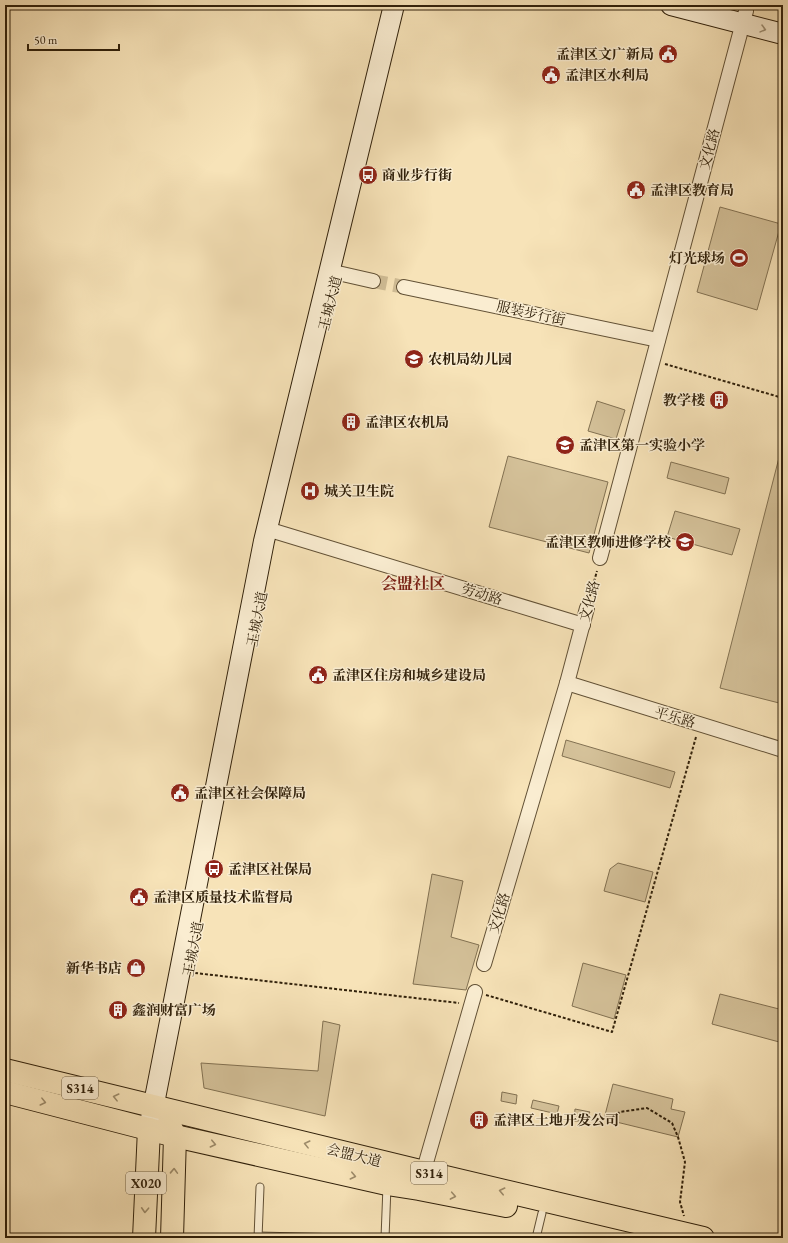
<svg xmlns="http://www.w3.org/2000/svg" width="788" height="1243" font-family="'EB Garamond','Noto Serif SC',serif">
  <style>
    .green { fill: #d5c29a; stroke: #827152 }
    .lines { fill: none; stroke-linecap: round; stroke-linejoin: round }
    .street-tunnel { stroke: #cfbc95; stroke-width: 14; stroke-dasharray: 14 7; stroke-linecap: butt }
    .lane-casing { stroke: #625136; stroke-width: 9 }
    .street-casing { stroke: #625136; stroke-width: 16 }
    .secondary-casing { stroke: #30200a; stroke-width: 22 }
    .primary-casing { stroke: #30200a; stroke-width: 24 }
    .path { stroke: #30200a; stroke-width: 2; stroke-dasharray: 3 2; stroke-linecap: butt }
    .lane { stroke: #faedd1; stroke-width: 7 }
    .street { stroke: #faedd1; stroke-width: 14 }
    .secondary { stroke: #faedd1; stroke-width: 20 }
    .primary { stroke: #f7e3b8; stroke-width: 22 }
    .oneway { stroke: #9f9177 }
    .oneway2 { stroke: #9d8b6a }
    .labels { text-anchor: middle; stroke-width: 3; stroke-linejoin: round; paint-order: stroke }
    .shield { fill: #faedd1; stroke: #6d5e46; stroke-width: 1 }
    .shield-label { font-size: 13px; font-weight: bold; fill: #30200a }
    .poi-label { font-size: 14px; font-weight: bold; fill: #30200a; stroke: #faedd1; text-anchor: start }
    .street-label { font-size: 14px; fill: #30200a; stroke: #faedd1 }
    .quarter-label { font-size: 16px; font-weight: bold; fill: #7a1f14; stroke: #faedd1 }
  </style>
  <rect width="100%" height="100%" fill="#f7e3b8"/>
  <filter id="stains"><feTurbulence type="fractalNoise" baseFrequency=".005" numOctaves="4"/><feColorMatrix values="0 0 0 0 .2 0 0 0 0 .09 0 0 0 0 .02 0 0 0 .5 -.17"/></filter>
  <radialGradient id="worn" r=".72"><stop offset=".6" stop-color="#630" stop-opacity="0"/><stop offset="1" stop-color="#630" stop-opacity=".3"/></radialGradient>
  <g class="green">
    <path d="M720 207 781 224 757 310 697 292Z"/>
    <path d="M597 401 625 410 616 439 588 431Z"/>
    <path d="M783 442V704L720 688Z"/>
    <path d="M508 456 608 482 589 553 489 527Z"/>
    <path d="M671 462 729 478 725 494 667 478Z"/>
    <path d="M675 511 740 529 732 555 667 537Z"/>
    <path d="M566 740 675 772 670 788 562 756Z"/>
    <path d="M618 863 653 872 645 902 604 891 610 869Z"/>
    <path d="M432 874 463 881 451 937 479 945 466 990 413 984Z"/>
    <path d="M583 963 626 975 614 1019 572 1006Z"/>
    <path d="M720 994 783 1010V1043L712 1024Z"/>
    <path d="M323 1021 340 1025 325 1116 204 1088 201 1063 318 1071Z"/>
    <path d="M613 1084 673 1099 671 1109 685 1112 678 1137 604 1119Z"/>
    <path d="M502 1092 517 1095 516 1104 501 1101Z"/>
    <path d="M533 1100 559 1106 557 1114 531 1108Z"/>
    <path d="M575 1109 590 1112 585 1119 579 1121H574Z"/>
  </g>
  <g class="lines">
    <path class="street-tunnel" d="M373 281 404 287"/>
    <g class="lane-casing">
      <g id="lane">
        <path d="M258 1236 345 1238"/>
        <path d="M258 1238 260 1187"/>
        <path d="M385 1238 387 1186"/>
        <path d="M536 1238 542 1213"/>
      </g>
    </g>
    <g class="street-casing">
      <g id="street">
        <path d="M329 271 373 281"/>
        <path d="M404 287 658 340"/>
        <path d="M267 529 583 625"/>
        <path d="M600 558 746 11"/>
        <path d="M567 683 783 750"/>
        <path d="M484 964 567 683 587 608"/>
        <path d="M421 1180 475 992"/>
      </g>
    </g>
    <g class="secondary-casing">
      <g id="secondary">
        <path d="M671 5 783 34"/>
        <path d="M149 1129 264 541 394 5"/>
      </g>
    </g>
    <g class="primary-casing">
      <g id="primary">
        <path d="M5 1070 424 1172 703 1238"/>
        <path d="M5 1092 175 1136 387 1184 419 1189 506 1206"/>
        <path d="M169 1123 175 1136 172 1238"/>
        <path d="M144 1238 149 1129"/>
      </g>
    </g>
    <g class="path">
      <path d="M665 364 783 398"/>
      <path d="M590 596 597 571"/>
      <path d="M195 973 459 1003"/>
      <path d="M486 995 612 1032 696 737"/>
      <path d="M609 1120 620 1112 647 1108 672 1123 678 1137 685 1162 680 1202 684 1216"/>
    </g>
    <use href="#lane" class="lane"/>
    <use href="#street" class="street"/>
    <use href="#secondary" class="secondary"/>
    <use href="#primary" class="primary"/>
  </g>
  <defs><path id="oneway-chevron" d="M-2-3.5L2.5 0L-2 3.5" fill="none" stroke-width="1.6" stroke-linecap="round" stroke-linejoin="round"/></defs>
  <use class="oneway" href="#oneway-chevron" transform="translate(763 29) rotate(15)"/>
  <g class="oneway2">
    <use href="#oneway-chevron" transform="translate(116 1097) rotate(-166)"/>
    <use href="#oneway-chevron" transform="translate(43 1102) rotate(14)"/>
    <use href="#oneway-chevron" transform="translate(213 1144) rotate(13)"/>
    <use href="#oneway-chevron" transform="translate(307 1144) rotate(-166)"/>
    <use href="#oneway-chevron" transform="translate(174 1171) rotate(-88)"/>
    <use href="#oneway-chevron" transform="translate(353 1176) rotate(13)"/>
    <use href="#oneway-chevron" transform="translate(502 1191) rotate(-167)"/>
    <use href="#oneway-chevron" transform="translate(453 1196) rotate(11)"/>
    <use href="#oneway-chevron" transform="translate(145 1210) rotate(93)"/>
  </g>
  <defs>
    <g id="civic-disc" transform="scale(1)"><circle r="9.5" fill="#8f2418" stroke="#faedd1"/><path d="M-.6-6.5H3V-4.5H.6V-3L4-1V1h2V6H-6V1h2V-1L-.6-3ZM-1.2 2.5V6h2.4V2.5Z" fill="#fff"/></g>
    <g id="bus-disc" transform="scale(1)"><circle r="9.5" fill="#8f2418" stroke="#faedd1"/><path d="M-5-6H5V4H4V6H2V4H-2V6H-4V4H-5ZM-3.5-4V0h7V-4ZM-3.5 1.2v1.5H-2V1.2ZM2 1.2v1.5H3.5V1.2Z" fill="#fff"/></g>
    <g id="stadium-disc" transform="scale(1)"><circle r="9.5" fill="#8f2418" stroke="#faedd1"/><path d="M0-5a6.5 5 0 1 0 0 10a6.5 5 0 1 0 0-10ZM-3.5-1.8h7v3.6h-7Z" fill="#fff"/></g>
    <g id="school-disc" transform="scale(1)"><circle r="9.5" fill="#8f2418" stroke="#faedd1"/><path d="M0-5L7-2L0 1L-7-2ZM-4 1L0 2.5L4 1V4Q0 6-4 4Z" fill="#fff"/></g>
    <g id="building-disc" transform="scale(1)"><circle r="9.5" fill="#8f2418" stroke="#faedd1"/><path d="M-4-6H4V6H1V3H-1V6H-4ZM-2.5-4.3h1.7v1.8h-1.7ZM.8-4.3h1.7v1.8H.8ZM-2.5-1h1.7V.8h-1.7ZM.8-1h1.7V.8H.8Z" fill="#fff"/></g>
    <g id="hospital-disc" transform="scale(1)"><circle r="9.5" fill="#8f2418" stroke="#faedd1"/><path d="M-5-5h3v3.5h4V-5h3V5h-3V1.5h-4V5h-3Z" fill="#fff"/></g>
    <g id="shop-disc" transform="scale(1)"><circle r="9.5" fill="#8f2418" stroke="#faedd1"/><path d="M-5-2.5h2.3a2.7 3.5 0 0 1 5.4 0H5L5.5 6h-11ZM-1.5-2.5h3a1.5 2.3 0 0 0-3 0Z" fill="#fff"/></g>
  </defs>
  <g fill-rule="evenodd">
    <use href="#civic-disc" x="668" y="54"/>
    <use href="#civic-disc" x="551" y="75"/>
    <use href="#bus-disc" x="368" y="175"/>
    <use href="#civic-disc" x="636" y="190"/>
    <use href="#stadium-disc" x="739" y="258"/>
    <use href="#school-disc" x="414" y="359"/>
    <use href="#building-disc" x="719" y="400"/>
    <use href="#building-disc" x="351" y="422"/>
    <use href="#school-disc" x="565" y="445"/>
    <use href="#hospital-disc" x="310" y="491"/>
    <use href="#school-disc" x="685" y="542"/>
    <use href="#civic-disc" x="318" y="675"/>
    <use href="#civic-disc" x="180" y="793"/>
    <use href="#bus-disc" x="214" y="869"/>
    <use href="#civic-disc" x="139" y="897"/>
    <use href="#shop-disc" x="136" y="968"/>
    <use href="#building-disc" x="118" y="1010"/>
    <use href="#building-disc" x="479" y="1120"/>
  </g>
  <g class="labels">
    <g class="shield">
      <rect x="62" y="1077" width="36" height="22" rx="3"/>
      <rect x="411" y="1162" width="36" height="22" rx="3"/>
      <rect x="126" y="1172" width="40" height="22" rx="3"/>
    </g>
    <g class="shield-label">
      <text x="80" y="1093">S314</text>
      <text x="429" y="1178">S314</text>
      <text x="146" y="1188">X020</text>
    </g>
    <g class="poi-label">
      <text x="654" y="59" text-anchor="end">孟津区文广新局</text>
      <text x="565" y="80">孟津区水利局</text>
      <text x="382" y="180">商业步行街</text>
      <text x="650" y="195">孟津区教育局</text>
      <text x="725" y="263" text-anchor="end">灯光球场</text>
      <text x="428" y="364">农机局幼儿园</text>
      <text x="705" y="405" text-anchor="end">教学楼</text>
      <text x="365" y="427">孟津区农机局</text>
      <text x="579" y="450">孟津区第一实验小学</text>
      <text x="324" y="496">城关卫生院</text>
      <text x="671" y="547" text-anchor="end">孟津区教师进修学校</text>
      <text x="332" y="680">孟津区住房和城乡建设局</text>
      <text x="194" y="798">孟津区社会保障局</text>
      <text x="228" y="874">孟津区社保局</text>
      <text x="153" y="902">孟津区质量技术监督局</text>
      <text x="122" y="973" text-anchor="end">新华书店</text>
      <text x="132" y="1015">鑫润财富广场</text>
      <text x="493" y="1125">孟津区土地开发公司</text>
    </g>
    <g class="street-label">
      <text transform="translate(709 149) rotate(-75)" y="5">文化路</text>
      <text transform="translate(330 303) rotate(-76)" y="5">王城大道</text>
      <text transform="translate(531 313) rotate(12)" y="5">服装步行街</text>
      <text transform="translate(482 594) rotate(17)" y="5">劳动路</text>
      <text transform="translate(589 601) rotate(-75)" y="5">文化路</text>
      <text transform="translate(257 619) rotate(-79)" y="5">王城大道</text>
      <text transform="translate(675 717) rotate(17)" y="5">平乐路</text>
      <text transform="translate(499 913) rotate(-73)" y="5">文化路</text>
      <text transform="translate(193 949) rotate(-79)" y="5">王城大道</text>
      <text transform="translate(354 1155) rotate(14)" y="5">会盟大道</text>
    </g>
    <g class="quarter-label">
      <text x="413" y="589">会盟社区</text>
    </g>
  </g>
  <rect width="788" height="1243" fill="none" stroke="#f7e3b8" stroke-width="20"/>
  <rect x="6" y="6" width="776" height="1231" fill="none" stroke="#30200a" stroke-width="2"/>
  <rect x="10" y="10" width="768" height="1223" fill="none" stroke="#30200a"/>
  <path d="M28 44v6h91v-6" fill="none" stroke="#30200a" stroke-width="2"/>
  <text x="34" y="44" font-size="12" fill="#30200a" stroke="#faedd1" stroke-width="3" paint-order="stroke">50 m</text>
  <rect width="100%" height="100%" filter="url(#stains)"/>
  <rect width="100%" height="100%" fill="url(#worn)"/>
</svg>
